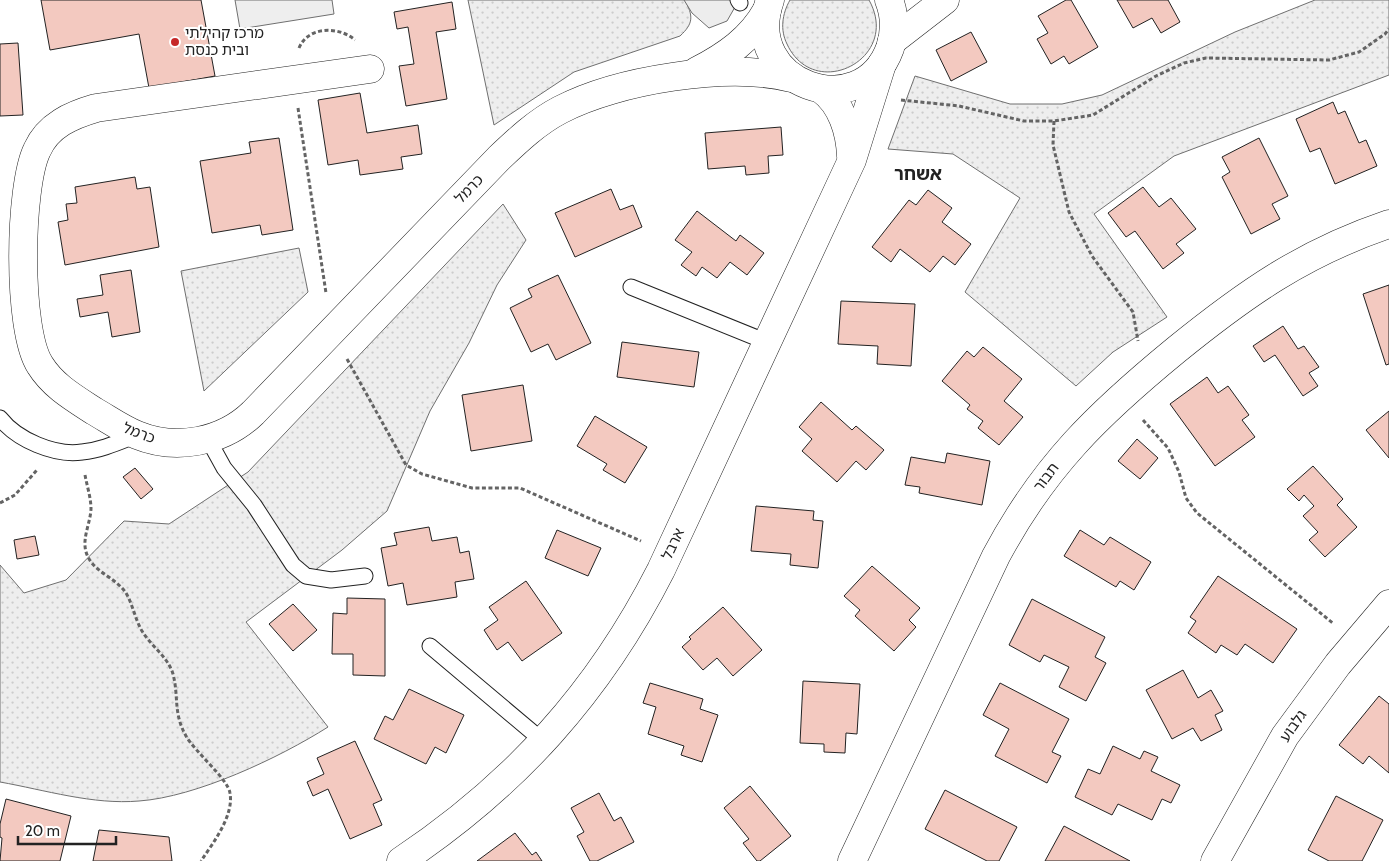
<svg xmlns="http://www.w3.org/2000/svg" width="1389" height="861" font-family="Cabin,'Noto Sans Hebrew',sans-serif">
  <style>
    .grass { fill: url(#grass-dots); stroke: #6f6f6f }
    .garden { fill: #eee; stroke: #6f6f6f }
    .parking { fill: #ededed; stroke: #6f6f6f }
    .building { fill: #f3c9c0; stroke: #222 }
    .lines { fill: none; stroke-linecap: round; stroke-linejoin: round }
    .service-casing { stroke: #222; stroke-width: 17 }
    .minor-casing { stroke: #222; stroke-width: 29 }
    .path { stroke: #646464; stroke-width: 3; stroke-dasharray: 4 2.5; stroke-linecap: butt }
    .service { stroke: #fff; stroke-width: 15 }
    .minor { stroke: #fff; stroke-width: 28 }
    .poi-dot { fill: #c62828; stroke: #fff; stroke-width: 2 }
    .labels { text-anchor: middle; stroke-width: 4; stroke-linejoin: round; paint-order: stroke }
    .poi-label { font-size: 15px; fill: #222; stroke: #fff; text-anchor: start }
    .street-label { font-size: 15px; fill: #222; stroke: #fff }
    .quarter-label { font-size: 18px; font-weight: bold; fill: #222; stroke: #fff }
  </style>
  <defs>
    <pattern id="grass-dots" width="8" height="8" patternUnits="userSpaceOnUse" patternTransform="scale(1.25)"><rect width="8" height="8" fill="#eee"/><path d="M2 2h.1M6 6h.1" fill="none" stroke="#ccc" stroke-width="1.8" stroke-linecap="round"/></pattern>
  </defs>
  <rect width="100%" height="100%" fill="#fff"/>
  <g class="grass">
    <path d="M468 0H685C693 16 694 23 680 36L574 72 494 125Z"/>
    <path d="M790 0H869C902 59 814 103 787 44 780 30 782 14 790 0Z"/>
    <path d="M1315 0H1389V75L1174 156 1094 214 1167 317 1113 352 1076 386 965 292 1020 198 953 154 888 149 915 76 1010 104H1062L1102 95 1235 32Z"/>
    <path d="M503 204 526 240 497 285 469 343 430 411 387 511 342 550 246 622 328 727C279 758 196 797 139 801 93 805 45 790 0 782V565L24 593 66 580 124 521 169 524 248 472Z"/>
    <path d="M299 248 308 292 204 391 181 271Z"/>
  </g>
  <path class="garden" d="M235 0H332L334 14 240 29Z"/>
  <path class="parking" d="M684 0H739L727 21 709 28 692 13Z"/>
  <g class="building">
    <path d="M41 0H201L215 76 149 88 139 34 50 50Z"/>
    <path d="M1066 0H1071L1098 47 1069 64 1064 56 1051 64 1037 39 1048 33 1038 16Z"/>
    <path d="M1117 0H1168L1180 22 1161 33 1152 18 1133 28Z"/>
    <path d="M452 2 456 29 436 32 447 99 406 106 399 66 414 64 408 27 397 29 394 12Z"/>
    <path d="M971 32 987 62 951 81 936 50Z"/>
    <path d="M18 43 23 115 0 116V44Z"/>
    <path d="M360 93 367 133 418 125 422 154 401 157 403 169 360 175 358 160 328 165 318 100Z"/>
    <path d="M1333 102 1338 114 1345 111 1359 143 1366 140 1377 166 1335 184 1320 148 1310 152 1296 119Z"/>
    <path d="M781 127 783 155 768 156 769 173 746 175 745 166 708 169 705 133Z"/>
    <path d="M279 138 293 230 262 235 260 225 212 233 200 161 251 153 249 142Z"/>
    <path d="M1259 138 1288 196 1272 204 1280 219 1251 234 1222 177 1230 172 1222 157Z"/>
    <path d="M135 177 137 189 150 187 159 247 65 265 58 222 68 220 66 204 77 203 75 187Z"/>
    <path d="M1143 187 1159 207 1171 198 1196 229 1176 244 1184 253 1163 269 1135 231 1126 237 1108 213Z"/>
    <path d="M611 189 620 210 633 205 642 227 575 257 555 213Z"/>
    <path d="M928 190 952 208 942 222 971 244 955 265 943 256 930 272 900 249 891 262 872 247 909 200 916 205Z"/>
    <path d="M697 211 736 241 740 235 764 253 747 275 730 262 717 278 702 267 696 276 681 265 692 252 675 240Z"/>
    <path d="M131 270 140 332 112 337 108 312 80 317 77 299 103 295 100 275Z"/>
    <path d="M558 275 591 343 556 360 548 344 531 352 510 308 532 297 528 289Z"/>
    <path d="M1389 285V364L1386 365 1363 294Z"/>
    <path d="M841 301 915 304 911 366 877 364 878 346 838 344Z"/>
    <path d="M1283 326 1298 349 1304 346 1319 367 1309 373 1318 386 1303 396 1275 355 1264 362 1253 346Z"/>
    <path d="M622 342 699 352 694 387 617 377Z"/>
    <path d="M983 347 1022 379 1004 401 1023 417 999 445 978 428 983 421 967 409 970 405 942 381 967 351 974 357Z"/>
    <path d="M1207 377 1218 393 1228 386 1249 415 1242 420 1255 437 1215 466 1170 404Z"/>
    <path d="M523 385 532 441 471 451 462 395Z"/>
    <path d="M821 402 852 430 856 426 884 450 866 470 856 461 837 482 802 451 812 439 799 427Z"/>
    <path d="M1389 411V458L1366 430Z"/>
    <path d="M595 416 647 447 625 483 603 470 607 464 577 446Z"/>
    <path d="M1137 439 1158 458 1140 479 1118 461Z"/>
    <path d="M947 453 990 461 982 505 919 493 920 487 905 485 911 457 945 463Z"/>
    <path d="M1313 466 1343 499 1337 505 1357 527 1325 557 1309 540 1318 532 1303 516 1314 506 1304 495 1299 501 1287 489Z"/>
    <path d="M135 468 153 489 141 499 123 477Z"/>
    <path d="M756 506 814 511 813 520 823 521 818 568 790 565 791 554 751 551Z"/>
    <path d="M429 527 432 541 457 537 460 553 469 551 474 579 455 582 457 597 407 605 403 583 388 586 381 548 397 545 394 533Z"/>
    <path d="M557 530 601 548 588 576 545 558Z"/>
    <path d="M1080 530 1104 545 1110 537 1151 562 1134 590 1120 581 1116 587 1064 556Z"/>
    <path d="M35 536 39 555 17 559 14 540Z"/>
    <path d="M872 566 920 608 909 620 916 627 894 651 855 616 860 610 844 596Z"/>
    <path d="M1218 576 1297 629 1273 663 1245 644 1237 655 1221 645 1216 653 1188 633 1196 621 1190 617Z"/>
    <path d="M526 581 562 633 522 661 508 642 497 650 484 630 498 620 489 607Z"/>
    <path d="M347 598 385 599V676L353 675V654H332L333 613 347 614Z"/>
    <path d="M1032 599 1105 637 1095 657 1106 663 1086 701 1059 687 1069 667 1044 655 1040 662 1009 645Z"/>
    <path d="M293 604 317 630 293 651 269 624Z"/>
    <path d="M723 607 762 650 733 676 717 658 703 670 682 647 691 639 689 637Z"/>
    <path d="M1183 670 1198 698 1211 690 1223 711 1215 715 1222 730 1201 741 1193 728 1172 739 1146 690Z"/>
    <path d="M803 681 860 684 857 734 846 733 845 753 824 752V744L800 743Z"/>
    <path d="M650 683 703 699 700 709 718 715 702 762 681 755 684 746 648 734 656 707 643 703Z"/>
    <path d="M1000 683 1069 719 1052 752 1061 756 1047 783 995 756 1009 729 983 715Z"/>
    <path d="M409 689 464 715 446 753 435 747 426 764 374 739 385 716 393 720Z"/>
    <path d="M1379 696 1389 704V773L1369 756 1363 764 1339 745Z"/>
    <path d="M355 741 382 800 373 804 382 825 350 839 328 789 313 796 307 782 324 774 317 758Z"/>
    <path d="M1113 746 1140 759 1144 751 1158 757 1151 771 1180 785 1171 803 1162 799 1152 820 1118 804 1112 815 1075 797 1088 769 1100 774Z"/>
    <path d="M750 786 791 836 760 861H757L743 843 749 839 724 808Z"/>
    <path d="M945 790 1017 827 999 861H987L925 829Z"/>
    <path d="M599 793 614 821 621 817 634 842 597 861H590L577 836 584 832 571 808Z"/>
    <path d="M1336 796 1383 820 1362 861H1329L1308 850Z"/>
    <path d="M6 799 71 816 60 861H0L2 838 0 837V824Z"/>
    <path d="M1064 826 1130 861H1045Z"/>
    <path d="M99 830 169 837 172 861H93Z"/>
    <path d="M515 833 532 855 536 852 542 861H477Z"/>
  </g>
  <g class="lines">
    <g class="service-casing">
      <g id="service">
        <path d="M738 0 740 3"/>
        <path d="M631 287 767 342"/>
        <path d="M0 418C17 440 55 456 82 452 102 450 119 442 137 435"/>
        <path d="M208 439 224 468 254 505 293 565 306 576 331 580 365 576"/>
        <path d="M430 646 544 742"/>
      </g>
    </g>
    <g class="minor-casing">
      <g id="minor">
        <path d="M770 0C740 85 862 126 890 48 895 33 895 15 889 0"/>
        <path d="M892 41 945 0"/>
        <path d="M370 69 96 108C72 115 48 125 37 150 19 187 17 330 40 365 53 386 74 398 94 411 108 419 122 429 137 435 176 451 223 442 253 413L499 158C518 140 537 122 560 110 617 80 728 62 791 78"/>
        <path d="M697 71C726 56 751 39 767 10"/>
        <path d="M821 89C842 104 850 132 851 156"/>
        <path d="M401 861C515 785 599 692 661 570L852 160 882 64"/>
        <path d="M852 861 996 556C1044 466 1098 414 1176 350 1245 294 1303 253 1389 224"/>
        <path d="M1215 861 1285 736 1338 664 1389 604"/>
      </g>
    </g>
    <g class="path">
      <path d="M299 48C308 26 339 26 355 40"/>
      <path d="M901 100 959 106 1024 121H1054L1093 115 1156 76 1184 63 1206 58 1329 60 1359 52 1385 34 1389 29"/>
      <path d="M298 108 326 293"/>
      <path d="M1054 121 1053 145 1069 212 1092 256 1133 312 1138 341"/>
      <path d="M347 359 406 465 422 474 472 488H520L641 541"/>
      <path d="M1143 420 1168 448 1179 472 1186 498 1197 513 1334 624"/>
      <path d="M85 475C87 486 91 498 91 509 90 526 80 541 88 557 96 573 116 578 126 593 133 605 135 619 142 631 151 646 168 657 173 674 179 697 173 713 186 736 195 752 228 779 230 793 234 816 213 843 201 861"/>
      <path d="M0 503 15 495 37 470"/>
    </g>
    <use href="#service" class="service"/>
    <use href="#minor" class="minor"/>
  </g>
  <circle class="poi-dot" cx="175" cy="42" r="5"/>
  <g class="labels">
    <g class="poi-label">
      <text x="185" y="38">מרכז קהילתי<tspan x="185" dy="17">ובית כנסת</tspan></text>
    </g>
    <g class="street-label">
      <text transform="translate(469 189) rotate(-46)" y="5">כרמל</text>
      <text transform="translate(139 433) rotate(21)" y="5">כרמל</text>
      <text transform="translate(1046 477) rotate(-53)" y="5">תבור</text>
      <text transform="translate(673 544) rotate(-65)" y="5">ארבל</text>
      <text transform="translate(1293 726) rotate(-55)" y="5">גלבוע</text>
    </g>
    <g class="quarter-label">
      <text x="918" y="180">אשחר</text>
    </g>
  </g>
  <path d="M18 836v8h98v-8" fill="none" stroke="#222222" stroke-width="2.5"/>
  <text x="25" y="836" font-size="15" fill="#222222" stroke="#ffffff" stroke-width="4" paint-order="stroke">20 m</text>
</svg>
